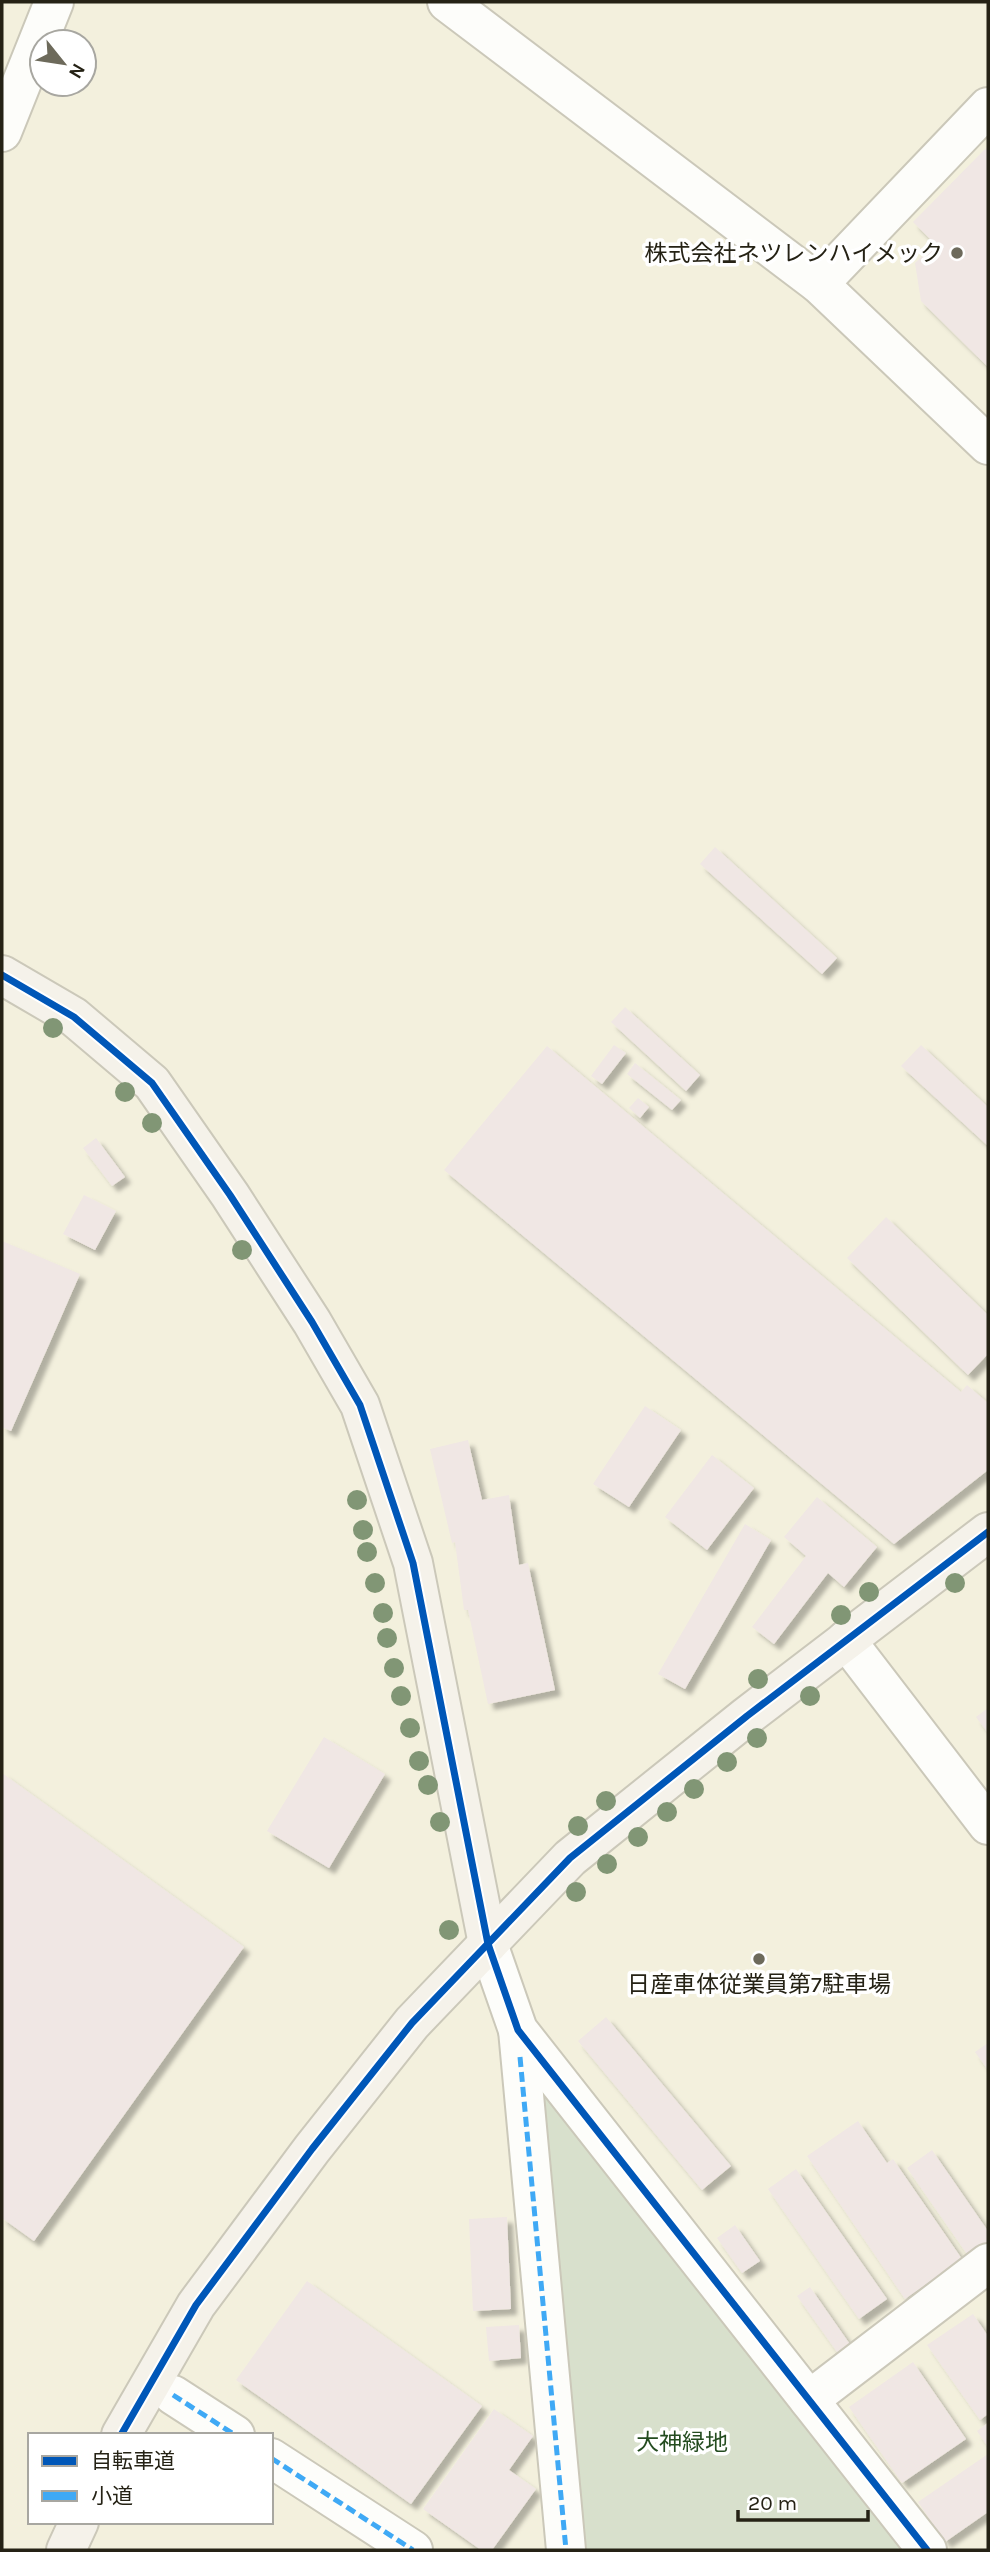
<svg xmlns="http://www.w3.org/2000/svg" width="990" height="2552" font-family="Karla,'Noto Sans JP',sans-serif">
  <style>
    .green { fill: #d8e0cc }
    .building { fill: #f0e7e4; filter: url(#shadow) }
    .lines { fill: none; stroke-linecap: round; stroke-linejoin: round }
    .street-casing { stroke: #cbc8b9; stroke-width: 42 }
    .secondary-casing { stroke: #cbc8b9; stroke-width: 42 }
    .street { stroke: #fdfdfa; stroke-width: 38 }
    .secondary { stroke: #f5f2ea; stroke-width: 38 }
    .quiet { stroke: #3fa9f5; stroke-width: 5; stroke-dasharray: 10 5; stroke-linecap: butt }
    .cycleway-casing { stroke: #fff; stroke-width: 11 }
    .cycleway { stroke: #0057b8; stroke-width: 7 }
    .tree { fill: #819675 }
    .poi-dot { fill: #6d6a5b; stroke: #fff; stroke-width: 2.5 }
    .labels { text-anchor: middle; stroke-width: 7; stroke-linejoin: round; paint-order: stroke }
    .poi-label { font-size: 23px; fill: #252215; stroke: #fff; text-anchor: end }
    .park-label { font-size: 23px; fill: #244c20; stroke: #fff }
  </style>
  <defs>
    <filter id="shadow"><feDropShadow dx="6" dy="6" stdDeviation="2" flood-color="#0004"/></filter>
  </defs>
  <rect width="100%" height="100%" fill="#f3f0dd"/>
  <path class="green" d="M531 2067 903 2550H584Z"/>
  <g class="building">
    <path d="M988 146V367L921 301 915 263 935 244 913 222Z"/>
    <path d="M715 847 837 958 822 974 700 864Z"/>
    <path d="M625 1007 700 1075 686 1091 611 1022Z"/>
    <path d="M614 1045 626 1053 602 1084 591 1076Z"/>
    <path d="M921 1045 988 1107V1146L901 1066Z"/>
    <path d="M547 1046 961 1392 967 1385 988 1403V1470L894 1544 444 1170Z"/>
    <path d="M635 1063 681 1100 672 1110 627 1074Z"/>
    <path d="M638 1098 649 1107 640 1118 629 1108Z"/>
    <path d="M96 1138 125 1177 112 1186 83 1148Z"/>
    <path d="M84 1195 116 1211 95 1250 63 1234Z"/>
    <path d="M886 1217 988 1315V1354L968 1375 847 1258Z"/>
    <path d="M2 1241 80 1274 11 1431 2 1427Z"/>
    <path d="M645 1406 681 1430 629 1507 593 1484Z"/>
    <path d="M468 1440 482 1500 509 1495 519 1565 528 1563 555 1690 488 1704 468 1610H464L455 1542 452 1543 430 1449Z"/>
    <path d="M712 1455 754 1488 707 1550 665 1517Z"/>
    <path d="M817 1497 877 1547 844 1587 828 1573 774 1644 752 1627 806 1556 784 1537Z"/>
    <path d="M745 1524 771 1540 685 1689 658 1674Z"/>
    <path d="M988 1708V1733L976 1717Z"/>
    <path d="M324 1737 385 1774 329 1868 267 1831Z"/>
    <path d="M2 1773 244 1947 34 2241 2 2218Z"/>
    <path d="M606 2017 731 2166 702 2190 578 2041Z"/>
    <path d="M988 2043V2070L975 2052Z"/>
    <path d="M858 2121 887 2163 893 2159 962 2259 905 2299 807 2156Z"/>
    <path d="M932 2150 988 2231V2249L971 2260 907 2168Z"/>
    <path d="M796 2169 887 2299 859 2319 768 2189Z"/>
    <path d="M507 2217 511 2309 473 2311 469 2219Z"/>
    <path d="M735 2225 760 2261 742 2273 717 2238Z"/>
    <path d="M307 2281 482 2406 411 2504 236 2380Z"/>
    <path d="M810 2287 854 2350 842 2359 797 2296Z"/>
    <path d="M973 2314 988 2336V2414L980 2420 927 2345Z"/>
    <path d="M519 2325 521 2358 489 2361 486 2327Z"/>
    <path d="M913 2362 966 2439 902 2483 849 2407Z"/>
    <path d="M494 2409 533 2436 509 2470 536 2489 492 2550H481L423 2509Z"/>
    <path d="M988 2423V2447L977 2431Z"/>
    <path d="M988 2454V2512L945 2542 918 2502Z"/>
  </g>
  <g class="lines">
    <g class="street-casing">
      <g id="street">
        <path d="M447 2 819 284 988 445"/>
        <path d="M2 132 54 2"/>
        <path d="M819 284 988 107"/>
        <path d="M846 1640 988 1825"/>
        <path d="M488 1944 518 2030 927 2550"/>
        <path d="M518 2030 566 2550"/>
        <path d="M173 2395 235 2435"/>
        <path d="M809 2400 988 2263"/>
        <path d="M271 2458 413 2550"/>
      </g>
    </g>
    <g class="secondary-casing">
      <g id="secondary">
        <path d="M2 975 74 1017 152 1083 230 1195 312 1322 360 1405 413 1563 488 1944"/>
        <path d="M121 2435 196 2305 312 2149 412 2023 570 1858 747 1716 988 1532"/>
        <path d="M66 2550 79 2522"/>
      </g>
    </g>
    <use href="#street" class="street"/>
    <use href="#secondary" class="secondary"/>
    <g class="quiet">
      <path d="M520 2057 566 2550"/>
      <path d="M173 2395 235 2435"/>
      <path d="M271 2458 413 2550"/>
    </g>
    <g class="cycleway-casing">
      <g id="cycleway">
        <path d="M2 975 74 1017 152 1083 230 1195 312 1322 360 1405 413 1563 488 1944 518 2030 927 2550"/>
        <path d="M121 2435 196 2305 312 2149 412 2023 570 1858 747 1716 988 1532"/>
      </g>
    </g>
    <use href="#cycleway" class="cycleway"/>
  </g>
  <g class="tree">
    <circle cx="53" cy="1028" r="10"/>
    <circle cx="125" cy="1092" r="10"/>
    <circle cx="152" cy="1123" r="10"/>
    <circle cx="242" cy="1250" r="10"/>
    <circle cx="357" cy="1500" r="10"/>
    <circle cx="363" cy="1530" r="10"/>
    <circle cx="367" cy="1552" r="10"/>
    <circle cx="375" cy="1583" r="10"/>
    <circle cx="955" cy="1583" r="10"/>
    <circle cx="869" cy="1592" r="10"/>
    <circle cx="383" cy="1613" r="10"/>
    <circle cx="841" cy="1615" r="10"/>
    <circle cx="387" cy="1638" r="10"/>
    <circle cx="394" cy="1668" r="10"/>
    <circle cx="758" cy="1679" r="10"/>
    <circle cx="401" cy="1696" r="10"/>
    <circle cx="810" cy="1696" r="10"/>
    <circle cx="410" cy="1728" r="10"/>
    <circle cx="757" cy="1738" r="10"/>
    <circle cx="419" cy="1761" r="10"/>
    <circle cx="727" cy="1762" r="10"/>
    <circle cx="428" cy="1785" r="10"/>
    <circle cx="694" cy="1789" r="10"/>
    <circle cx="606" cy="1801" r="10"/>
    <circle cx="667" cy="1812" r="10"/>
    <circle cx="440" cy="1822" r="10"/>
    <circle cx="578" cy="1826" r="10"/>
    <circle cx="638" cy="1837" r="10"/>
    <circle cx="607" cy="1864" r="10"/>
    <circle cx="576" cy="1892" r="10"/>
    <circle cx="449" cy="1930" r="10"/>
  </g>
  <g class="poi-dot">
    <circle cx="957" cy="253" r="7"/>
    <circle cx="759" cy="1959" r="7"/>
  </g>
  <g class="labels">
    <g class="poi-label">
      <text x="943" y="261">株式会社ネツレンハイメック</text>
      <text x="759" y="1992" text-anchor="middle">日産車体従業員第7駐車場</text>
    </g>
    <g class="park-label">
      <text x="682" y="2450">大神緑地</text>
    </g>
  </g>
  <rect width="990" height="2552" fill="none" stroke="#252215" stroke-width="7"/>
  <rect x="28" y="2433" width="245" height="91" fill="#ffffff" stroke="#a8a7a1" stroke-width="2"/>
  <rect x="42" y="2456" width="35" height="10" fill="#0057b8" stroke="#a8a7a1" stroke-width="2"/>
  <text x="91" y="2468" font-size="21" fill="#252215">自転車道</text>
  <rect x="42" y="2491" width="35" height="10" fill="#3fa9f5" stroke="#a8a7a1" stroke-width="2"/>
  <text x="91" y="2503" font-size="21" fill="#252215">小道</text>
  <g transform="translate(63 63) rotate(120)"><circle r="33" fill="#ffffff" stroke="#a8a7a1" stroke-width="2"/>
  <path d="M0-5L12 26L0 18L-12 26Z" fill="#6d6a5b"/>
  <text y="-10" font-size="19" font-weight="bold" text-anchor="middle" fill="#252215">N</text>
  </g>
  <path d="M738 2510v10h130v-10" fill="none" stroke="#252215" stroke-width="3.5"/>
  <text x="748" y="2510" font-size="21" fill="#252215" stroke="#ffffff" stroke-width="5" paint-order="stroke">20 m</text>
</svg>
